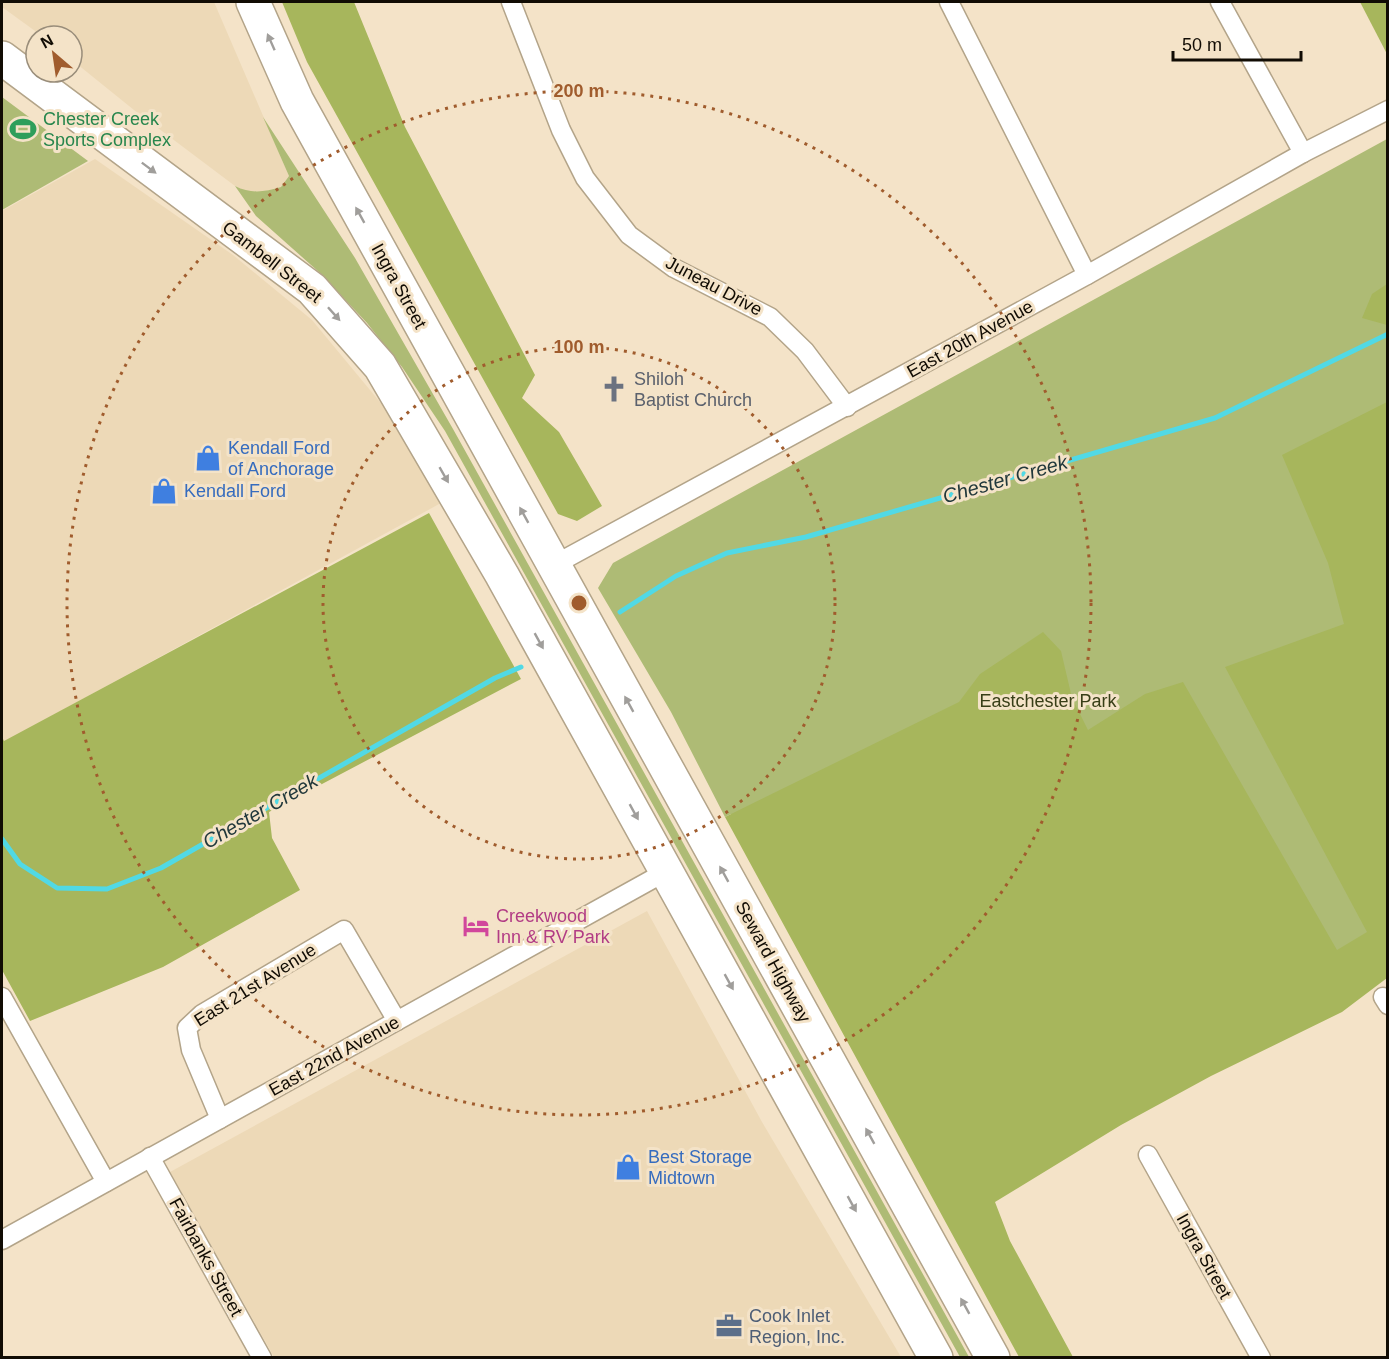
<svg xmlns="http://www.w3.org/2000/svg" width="1389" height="1359" font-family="Arial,sans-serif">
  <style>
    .built { fill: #edd9b7 }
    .green { fill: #aebb75 }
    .forest { fill: #a7b65c }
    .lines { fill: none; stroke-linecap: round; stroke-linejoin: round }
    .stream { stroke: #51d9e5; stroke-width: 5 }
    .street-casing { stroke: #b3a489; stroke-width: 21 }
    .highway-casing { stroke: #b3a489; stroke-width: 36 }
    .street { stroke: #fff; stroke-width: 18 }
    .highway { stroke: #fff; stroke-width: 33 }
    .oneway { fill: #a09e9b }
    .ring { fill: none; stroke: #a05c2d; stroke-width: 3; stroke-dasharray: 3 6 }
    .labels { text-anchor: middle; stroke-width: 6; stroke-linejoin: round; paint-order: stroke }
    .leisure-label { font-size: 18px; fill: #27864d; stroke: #f4e3c8; text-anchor: start }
    .street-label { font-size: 18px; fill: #110c04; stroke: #f4e3c8 }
    .worship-label { font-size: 18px; fill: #5b616d; stroke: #f4e3c8; text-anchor: start }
    .shop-label { font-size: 18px; fill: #366cbe; stroke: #f4e3c8; text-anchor: start }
    .park-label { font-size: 18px; fill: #383e17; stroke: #f4e3c8 }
    .hotel-label { font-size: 18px; fill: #b23c85; stroke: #f4e3c8; text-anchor: start }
    .service-label { font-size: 18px; fill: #4e5e75; stroke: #f4e3c8; text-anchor: start }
    .water-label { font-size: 20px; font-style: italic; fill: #21383b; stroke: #f4e3c8 }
    .centre { fill: #a05c2d; stroke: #f4e3c8; stroke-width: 3 }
    .ring-label { font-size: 18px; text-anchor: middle; font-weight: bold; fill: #a05c2d; stroke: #f4e3c8; stroke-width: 6; stroke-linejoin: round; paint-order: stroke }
  </style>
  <rect width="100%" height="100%" fill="#f4e3c8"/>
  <g class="built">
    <path d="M2 2H214L289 176 281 187 266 191 248 192 235 186 134 110 72 60V36H42L2 7Z"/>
    <path d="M95 159 233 255 312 320 389 413 441 503 4 742 2 737V211Z"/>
    <path d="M647 911 762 1122 901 1357H274L170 1172Z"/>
  </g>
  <g class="green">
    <path d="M2 97 88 161 2 210Z"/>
    <path d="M263 117 355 258 453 429 969 1357H960L445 431 402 367 367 323 320 273 256 216 235 186C251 194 264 192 281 187L289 176Z"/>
    <path d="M1387 139V947L948 1179 731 814 725 817 671 712 598 588 613 563Z"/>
  </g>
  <g class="forest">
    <path d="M282 2H354L405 127 535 375 522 398 559 432 602 506 577 521 558 514 307 62Z"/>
    <path d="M1360 2H1387V54Z"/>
    <path d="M1387 284V325L1362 318 1372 294Z"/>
    <path d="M1387 402V978L1342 1012 1211 1076 1121 1125 995 1202 1010 1241 1073 1357H1019L725 817 959 702 980 674 1043 632 1061 651 1072 698 1088 730 1145 694 1183 682 1337 950 1367 932 1225 667 1344 624 1328 563 1282 455Z"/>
    <path d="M429 513 521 679 269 812 272 838 300 890 163 967 30 1021 2 970V737L4 741Z"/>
  </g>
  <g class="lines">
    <g class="stream">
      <path d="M620 612 676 576 727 553 806 537 1215 418 1388 334"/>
      <path d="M2 839 20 864 57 888 107 889 161 868 495 678 521 667"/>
    </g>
    <g class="street-casing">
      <g id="street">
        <path d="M511 2 561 130 585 178 629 235 674 268 770 317 805 351 847 407"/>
        <path d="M949 2 1087 275"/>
        <path d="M1220 2 1303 153"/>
        <path d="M552 566 1087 275 1303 153 1388 110"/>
        <path d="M2 997 106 1182"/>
        <path d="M1383 997 1388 1005"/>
        <path d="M220 1119 191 1050 187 1028 202 1014 344 930 397 1021"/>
        <path d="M1148 1155 1261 1358"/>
        <path d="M150 1157 262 1358"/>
        <path d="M2 1240 667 871"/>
      </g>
    </g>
    <g class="highway-casing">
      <g id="highway">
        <path d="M253 2 297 101 993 1358"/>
        <path d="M2 58 312 289 380 366 502 575 936 1358"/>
      </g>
    </g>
    <use href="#street" class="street"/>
    <use href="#highway" class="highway"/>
  </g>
  <defs><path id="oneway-solid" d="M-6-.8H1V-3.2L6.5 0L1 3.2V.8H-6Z" transform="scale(1.5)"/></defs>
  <g class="oneway">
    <use href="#oneway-solid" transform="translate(271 42) rotate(-114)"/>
    <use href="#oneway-solid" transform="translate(149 168) rotate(37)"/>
    <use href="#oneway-solid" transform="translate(360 215) rotate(-119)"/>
    <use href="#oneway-solid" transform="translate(334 314) rotate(48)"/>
    <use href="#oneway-solid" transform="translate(444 475) rotate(60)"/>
    <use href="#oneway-solid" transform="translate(524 515) rotate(-119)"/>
    <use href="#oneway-solid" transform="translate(539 641) rotate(61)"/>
    <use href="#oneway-solid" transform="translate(629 704) rotate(-119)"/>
    <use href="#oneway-solid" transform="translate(634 812) rotate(61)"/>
    <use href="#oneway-solid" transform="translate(724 874) rotate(-119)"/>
    <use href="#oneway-solid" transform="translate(729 982) rotate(61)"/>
    <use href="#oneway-solid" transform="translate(870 1136) rotate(-119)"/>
    <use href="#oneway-solid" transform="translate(852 1204) rotate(61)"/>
    <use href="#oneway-solid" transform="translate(965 1306) rotate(-119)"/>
  </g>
  <g class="ring">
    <circle cx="579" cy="603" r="256"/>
    <circle cx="579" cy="603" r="512"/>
  </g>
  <defs>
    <g id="stadium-bare" transform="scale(2.07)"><path d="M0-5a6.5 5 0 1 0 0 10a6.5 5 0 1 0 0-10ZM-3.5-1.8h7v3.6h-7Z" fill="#2e9e5b" stroke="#f4e3c8" stroke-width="2.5" paint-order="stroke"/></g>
    <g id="church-bare" transform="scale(2.07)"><path d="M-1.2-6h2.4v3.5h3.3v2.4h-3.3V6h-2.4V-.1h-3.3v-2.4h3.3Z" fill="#6b7280" stroke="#f4e3c8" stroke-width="2.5" paint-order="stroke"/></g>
    <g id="shop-bare" transform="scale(2.07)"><path d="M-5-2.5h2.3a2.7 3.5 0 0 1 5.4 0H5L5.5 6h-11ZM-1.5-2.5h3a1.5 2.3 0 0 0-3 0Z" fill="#3f7fe0" stroke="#f4e3c8" stroke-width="2.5" paint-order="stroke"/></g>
    <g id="hotel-bare" transform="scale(2.07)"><path d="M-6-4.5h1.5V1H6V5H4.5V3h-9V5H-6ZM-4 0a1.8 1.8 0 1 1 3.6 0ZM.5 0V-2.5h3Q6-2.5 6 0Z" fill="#d1479c" stroke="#f4e3c8" stroke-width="2.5" paint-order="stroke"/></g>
    <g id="office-bare" transform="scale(2.07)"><path d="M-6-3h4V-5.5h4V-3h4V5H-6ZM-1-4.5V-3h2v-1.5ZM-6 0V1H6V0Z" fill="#5c6f8a" stroke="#f4e3c8" stroke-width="2.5" paint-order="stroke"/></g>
  </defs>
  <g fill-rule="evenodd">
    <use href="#stadium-bare" x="23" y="129"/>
    <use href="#church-bare" x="614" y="389"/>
    <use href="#shop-bare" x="208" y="458"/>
    <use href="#shop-bare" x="164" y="491"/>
    <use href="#hotel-bare" x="476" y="926"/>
    <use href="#shop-bare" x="628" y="1167"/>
    <use href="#office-bare" x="729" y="1326"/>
  </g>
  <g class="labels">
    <g class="leisure-label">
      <text x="43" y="125">Chester Creek<tspan x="43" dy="21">Sports Complex</tspan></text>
    </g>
    <g class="street-label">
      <text transform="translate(272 262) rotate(38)" y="6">Gambell Street</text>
      <text transform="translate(399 286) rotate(61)" y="6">Ingra Street</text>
      <text transform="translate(714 286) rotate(28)" y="6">Juneau Drive</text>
      <text transform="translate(970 339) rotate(-29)" y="6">East 20th Avenue</text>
      <text transform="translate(773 962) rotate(61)" y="6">Seward Highway</text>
      <text transform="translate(255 985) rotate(-32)" y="6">East 21st Avenue</text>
      <text transform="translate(334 1056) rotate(-29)" y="6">East 22nd Avenue</text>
      <text transform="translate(1204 1256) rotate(61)" y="6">Ingra Street</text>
      <text transform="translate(206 1257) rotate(61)" y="6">Fairbanks Street</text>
    </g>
    <g class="worship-label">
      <text x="634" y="385">Shiloh<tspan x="634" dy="21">Baptist Church</tspan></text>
    </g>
    <g class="shop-label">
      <text x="228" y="454">Kendall Ford<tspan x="228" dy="21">of Anchorage</tspan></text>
      <text x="184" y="497">Kendall Ford</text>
      <text x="648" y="1163">Best Storage<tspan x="648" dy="21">Midtown</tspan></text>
    </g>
    <g class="park-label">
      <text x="1048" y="707">Eastchester Park</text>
    </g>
    <g class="hotel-label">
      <text x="496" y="922">Creekwood<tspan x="496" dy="21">Inn &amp; RV Park</tspan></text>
    </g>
    <g class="service-label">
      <text x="749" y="1322">Cook Inlet<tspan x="749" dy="21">Region, Inc.</tspan></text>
    </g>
    <g class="water-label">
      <text transform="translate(1005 479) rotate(-16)" y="7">Chester Creek</text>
      <text transform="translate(260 811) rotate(-30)" y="7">Chester Creek</text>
    </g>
  </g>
  <circle cx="579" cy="603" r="9" class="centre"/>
  <g class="ring-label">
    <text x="579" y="97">200 m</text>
    <text x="579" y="353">100 m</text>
  </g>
  <rect width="1389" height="1359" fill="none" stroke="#110c04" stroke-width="6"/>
  <g transform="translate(54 54) rotate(331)"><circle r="28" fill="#f4e3c8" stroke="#998d7a" stroke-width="1.5"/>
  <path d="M0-4.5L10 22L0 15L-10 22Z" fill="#a05c2d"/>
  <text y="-9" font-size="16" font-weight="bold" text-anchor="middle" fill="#110c04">N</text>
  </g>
  <path d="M1173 51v9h128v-9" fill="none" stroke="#110c04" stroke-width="3"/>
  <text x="1182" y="51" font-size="18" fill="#110c04" stroke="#f4e3c8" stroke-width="4.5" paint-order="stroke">50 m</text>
</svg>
